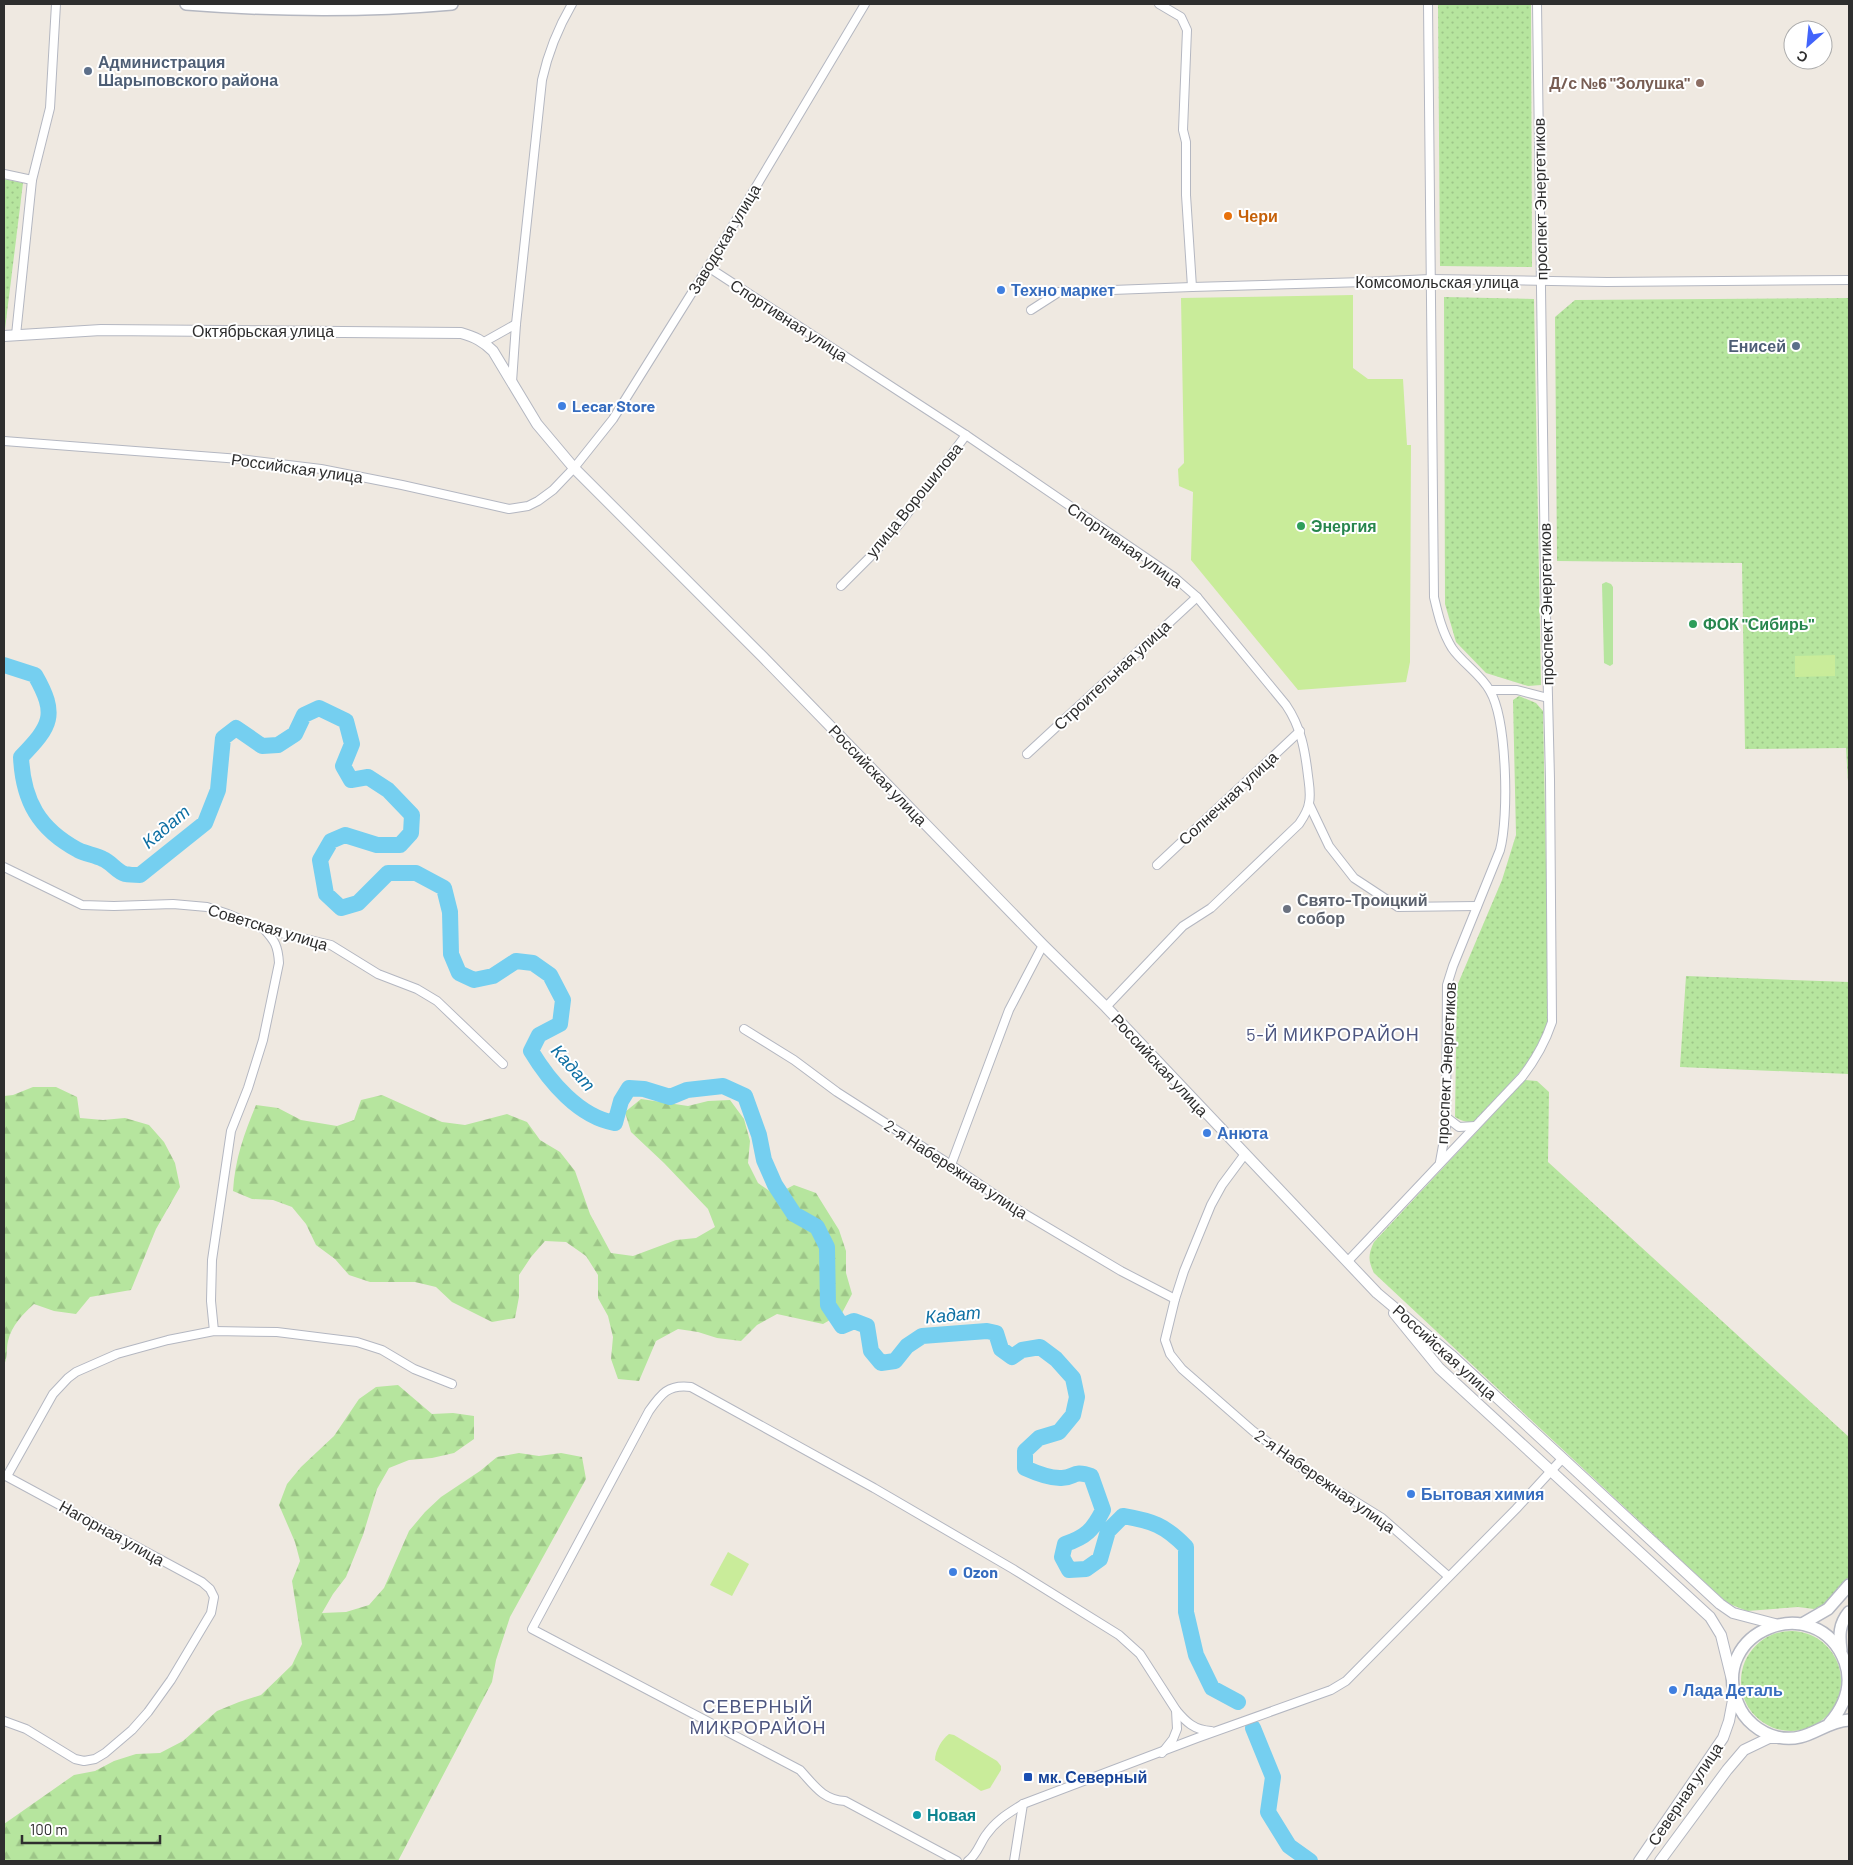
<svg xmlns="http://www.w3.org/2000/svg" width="1853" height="1865" font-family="Barlow,sans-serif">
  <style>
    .grass { fill: #b6e59e }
    .forest { fill: url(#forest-firs) }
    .park { fill: url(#park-dots) }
    .pitch { fill: #c9ec9a }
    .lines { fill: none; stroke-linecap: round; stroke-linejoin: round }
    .river { stroke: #75cff0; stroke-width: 16 }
    .minor-casing { stroke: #b4b7c1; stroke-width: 10 }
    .tertiary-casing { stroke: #b4b7c1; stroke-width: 12 }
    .secondary-casing { stroke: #b4b7c1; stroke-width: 14 }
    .minor { stroke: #fff; stroke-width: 8 }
    .tertiary { stroke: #fff; stroke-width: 10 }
    .secondary { stroke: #fff; stroke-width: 11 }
    .service-dot { fill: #5c6f8a; stroke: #fff; stroke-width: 2 }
    .education-dot { fill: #8d6e63; stroke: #fff; stroke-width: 2 }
    .food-dot { fill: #e8710a; stroke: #fff; stroke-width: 2 }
    .shop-dot { fill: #3f7fe0; stroke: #fff; stroke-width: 2 }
    .leisure-dot { fill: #2e9e5b; stroke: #fff; stroke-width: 2 }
    .worship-dot { fill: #6b7280; stroke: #fff; stroke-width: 2 }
    .transit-dot { fill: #1a4fb4; stroke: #fff; stroke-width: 2 }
    .culture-dot { fill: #0f9aa8; stroke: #fff; stroke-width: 2 }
    .labels { text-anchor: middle; stroke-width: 4; stroke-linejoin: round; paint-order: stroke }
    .service-label { font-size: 16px; font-weight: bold; fill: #4e5e75; stroke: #fff; text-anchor: start }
    .education-label { font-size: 16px; font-weight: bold; fill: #785e54; stroke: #fff; text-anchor: end }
    .street-label { font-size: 16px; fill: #2e2e2e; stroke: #fff }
    .food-label { font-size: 16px; font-weight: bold; fill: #c56008; stroke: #fff; text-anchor: start }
    .shop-label { font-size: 16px; font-weight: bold; fill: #366cbe; stroke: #fff; text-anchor: start }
    .leisure-label { font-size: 16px; font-weight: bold; fill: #27864d; stroke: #fff; text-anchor: start }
    .worship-label { font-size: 16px; font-weight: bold; fill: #5b616d; stroke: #fff; text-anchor: start }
    .transit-label { font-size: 16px; font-weight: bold; fill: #164399; stroke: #fff; text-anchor: start }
    .culture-label { font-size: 16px; font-weight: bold; fill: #0d838f; stroke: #fff; text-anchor: start }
    .water-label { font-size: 18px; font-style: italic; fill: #0d6fa3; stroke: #fff }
    .neighbourhood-label { font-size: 18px; letter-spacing: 1px; fill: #4d5680; stroke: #fff }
  </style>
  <defs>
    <pattern id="forest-firs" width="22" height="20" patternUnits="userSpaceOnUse" patternTransform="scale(1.25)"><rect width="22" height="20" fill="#b6e59e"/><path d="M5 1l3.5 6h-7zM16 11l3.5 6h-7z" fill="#9dc588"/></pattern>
    <pattern id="park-dots" width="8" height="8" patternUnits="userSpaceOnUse" patternTransform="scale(1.25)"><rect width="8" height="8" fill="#b6e59e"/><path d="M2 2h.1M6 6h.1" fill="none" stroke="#9dc588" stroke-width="1.8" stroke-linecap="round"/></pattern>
  </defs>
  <rect width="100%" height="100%" fill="#efe9e1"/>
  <path class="grass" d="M1606 582 1611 584 1613 587V664L1610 666 1604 663 1602 584Z"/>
  <g class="forest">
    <path d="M33 1087H56L77 1097 80 1118 103 1120 125 1118 149 1125 164 1142 175 1163 180 1187 156 1229 131 1290 90 1297 76 1314 54 1311 34 1304C22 1315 12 1325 8 1341 6 1349 8 1357 4 1365V1096L13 1095Z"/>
    <path d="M382 1095 442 1122 465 1125 507 1114 527 1122 540 1140 560 1152 575 1171 590 1214 611 1253 633 1256 676 1240 696 1238 715 1227 708 1209 664 1163 631 1132 625 1112 641 1099 688 1106 708 1101 730 1100 744 1119 750 1141 748 1163 758 1183 775 1195 794 1185 816 1193 839 1230 846 1251V1273L852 1294 842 1313 823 1324 777 1314 757 1325 741 1341 717 1338 698 1332 678 1329 656 1341 639 1381 618 1379 611 1359 613 1337 608 1316 598 1298V1275L586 1256 566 1242 545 1241 531 1257 519 1275V1297L515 1318 492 1322 452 1302 436 1287 415 1282H370L349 1275 335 1259 316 1245 306 1224 292 1207 273 1200 252 1199 233 1191C235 1159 244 1134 256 1105L278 1108 301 1120 337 1126 354 1120 361 1100Z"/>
    <path d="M398 1385 432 1414 453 1413 474 1416V1439L454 1453 432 1458 409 1460 389 1468 377 1489 363 1535 346 1577 333 1594 322 1613 346 1612 369 1605 384 1588 409 1531 425 1512 441 1497 480 1471 497 1457 519 1453 539 1456 561 1453 582 1457 586 1479 510 1617 496 1660 492 1682 398 1861H4V1824L74 1775 95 1771 114 1761 136 1754 160 1753 183 1741 217 1711 239 1702 261 1695 292 1665 302 1644 292 1581 300 1561 295 1542 279 1505 287 1484 301 1467 334 1436 359 1399 376 1387Z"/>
  </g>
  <g class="park">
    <path d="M1438 4H1531L1532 267 1440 266Z"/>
    <path d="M4 179 23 183 5 329H4Z"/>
    <path d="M1444 297 1534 299 1541 685 1528 686 1486 673 1456 642 1445 604Z"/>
    <path d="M1849 298V799L1846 748 1745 749 1742 563 1557 561 1555 317 1575 300Z"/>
    <path d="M1519 696 1536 703 1543 711 1549 1021 1540 1045 1531 1059 1479 1119C1470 1124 1463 1122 1455 1117L1457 986 1502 880 1516 835 1513 700Z"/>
    <path d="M1686 976 1849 982V1074L1680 1067Z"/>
    <path d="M1525 1080 1537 1081 1549 1092 1548 1162 1849 1437V1578L1827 1604 1814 1609 1798 1607 1747 1611 1727 1603 1374 1273C1368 1261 1368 1254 1374 1242Z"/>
    <circle cx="1791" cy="1681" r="50"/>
  </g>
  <g class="pitch">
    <path d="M1353 295V368L1368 379H1403L1407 445H1411L1410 662 1406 682 1298 690 1191 560 1193 492 1179 486 1178 469 1184 463 1181 298Z"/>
    <path d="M1835 655V676L1795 677V656Z"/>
    <path d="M728 1552 749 1564 732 1596 710 1585Z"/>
    <path d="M949 1734 954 1735 997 1761 1001 1766V1770L990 1788 981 1791 935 1760C935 1751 942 1739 949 1734Z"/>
  </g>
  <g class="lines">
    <g class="river">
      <path d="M4 665 35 675C58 715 51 726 21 757 23 801 39 829 78 850 86 854 95 855 103 859 111 862 117 872 125 874 130 875 136 875 140 875L205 823 218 790 223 738 236 728 262 746 278 745 295 734 304 715 319 708 346 721 352 744 343 766 351 780 368 777 388 790 412 815 411 833 400 845H377L345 835 331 841 320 860 326 894 341 908 358 903 388 873H416L444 888 450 912 451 954 459 973 474 980 493 976 516 961 533 963 550 975 563 1000 560 1024 539 1035 531 1051C549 1081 579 1117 615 1123L621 1101 629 1088 644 1089 670 1097 687 1090 723 1086 745 1096 759 1135 764 1160 775 1185 794 1214 817 1227 827 1247 828 1305 842 1326 854 1321 867 1326 871 1351 881 1363 895 1361 907 1346 922 1336 987 1331 996 1333 1001 1349 1012 1357 1022 1350 1040 1347 1056 1359 1073 1378 1077 1397 1073 1415 1059 1432 1039 1438 1025 1451V1468C1036 1473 1048 1478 1060 1478 1075 1479 1072 1469 1091 1476L1103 1510C1093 1530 1086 1537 1065 1544L1062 1557 1069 1570 1086 1569 1100 1559 1108 1531 1123 1516C1152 1521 1165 1525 1186 1547V1612L1196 1655 1212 1688 1238 1702"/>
      <path d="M1253 1728 1273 1777 1268 1812 1289 1846 1310 1861"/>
    </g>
    <g class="minor-casing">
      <g id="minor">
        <path d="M1159 4 1181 17 1187 30 1183 130 1186 142V195L1192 287"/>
        <path d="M1428 4 1434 597C1438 614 1442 632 1452 648 1462 663 1481 674 1490 691 1507 720 1509 817 1500 850L1453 966 1447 985 1446 1129 1440 1162"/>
        <path d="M4 174 32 180"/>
        <path d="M708 267 966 435 1174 577 1197 597 1286 705C1301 727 1305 750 1308 776 1309 784 1311 794 1309 803 1308 811 1303 818 1299 824L1211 908 1183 926 1106 1007"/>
        <path d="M1031 310 1059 292 1192 287 1364 282 1431 279 1607 282 1849 280"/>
        <path d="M16 335 32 180 50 108 56 4"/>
        <path d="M484 342 516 324"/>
        <path d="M512 382 516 324 542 80C548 53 558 28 572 4"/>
        <path d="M4 441 240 459 321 469 402 485 509 509 528 506 538 501 553 490 574 468 613 419 708 267 865 4"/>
        <path d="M841 586 874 553 901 522 966 435"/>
        <path d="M1490 690H1517L1548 698"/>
        <path d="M1027 754 1197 597"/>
        <path d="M1309 804 1329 846 1354 878 1398 907 1477 906"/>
        <path d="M1157 865 1300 731"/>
        <path d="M4 867 82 905 114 906 173 904 207 907 228 914 264 929 331 945 378 974 417 989 437 1001 503 1064"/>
        <path d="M744 1029 794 1060 837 1092 951 1165 1010 1205 1121 1271 1175 1299"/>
        <path d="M1446 1117 1459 1127 1475 1126"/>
        <path d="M1245 1154 1222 1185 1211 1205 1184 1271 1175 1299 1165 1340 1170 1354 1182 1369 1253 1431 1306 1471 1382 1518 1448 1576"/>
        <path d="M951 1165 1009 1010 1043 945"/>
        <path d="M1348 1261 1522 1077C1536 1059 1545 1043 1552 1022L1550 779 1545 573 1537 4"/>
        <path d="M214 1331 211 1301 212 1260 231 1131 248 1088 263 1040 279 963C278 946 275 941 264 929"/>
        <path d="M4 1475 202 1582 210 1589 214 1597 211 1613 171 1680 148 1712 132 1730 105 1753 95 1759 84 1761 75 1759 26 1729 4 1721"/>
        <path d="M7 1476 53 1394 68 1378 76 1372 117 1354 168 1340 214 1331 277 1332 357 1342 382 1350 414 1369 452 1384"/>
        <path d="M1176 1710C1186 1722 1194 1730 1211 1731"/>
        <path d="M957 1861 845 1801C823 1800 814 1785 800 1770L532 1629 649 1411C661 1394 668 1384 691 1387L874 1488 1013 1569 1119 1635 1140 1654 1176 1710 1177 1729 1173 1739 1162 1753"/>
        <path d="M968 1861C977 1855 980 1843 986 1835 996 1820 1009 1813 1023 1804L1197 1738 1331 1690 1346 1681 1516 1509 1562 1459"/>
        <path d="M1014 1861 1023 1804"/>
      </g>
    </g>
    <g class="tertiary-casing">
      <g id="tertiary">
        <path d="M4 336 101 330 461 333C475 337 483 341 493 351L537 424 574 468 763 657 1043 945 1106 1007 1377 1293 1451 1355 1720 1604 1733 1613 1775 1624"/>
        <path d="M1394 1313 1439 1368 1710 1617 1721 1635 1732 1680"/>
        <path d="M1639 1861 1723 1738 1729 1721 1734 1695"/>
        <path d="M1660 1861 1727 1770 1744 1750 1769 1738H1778"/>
      </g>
    </g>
    <g class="secondary-casing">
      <g id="secondary">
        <path d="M186 4C275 11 363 12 452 4"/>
        <path d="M1802 1624 1828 1609 1849 1585"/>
        <path d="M1841 1650C1839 1635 1839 1624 1849 1612"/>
        <path d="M1829 1724C1844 1707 1853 1685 1845 1662 1817 1588 1707 1631 1738 1704 1744 1720 1760 1733 1777 1737 1808 1744 1821 1722 1849 1720"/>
      </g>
    </g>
    <use href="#minor" class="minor"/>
    <use href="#tertiary" class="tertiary"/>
    <use href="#secondary" class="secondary"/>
  </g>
  <g class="service-dot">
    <circle cx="88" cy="71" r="5"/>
    <circle cx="1796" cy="346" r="5"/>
  </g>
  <circle class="education-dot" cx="1700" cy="83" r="5"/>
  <circle class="food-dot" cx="1228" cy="216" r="5"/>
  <g class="shop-dot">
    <circle cx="1001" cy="290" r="5"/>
    <circle cx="562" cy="406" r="5"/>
    <circle cx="1207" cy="1133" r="5"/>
    <circle cx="1411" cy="1494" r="5"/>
    <circle cx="953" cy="1572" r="5"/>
    <circle cx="1673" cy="1690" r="5"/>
  </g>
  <g class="leisure-dot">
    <circle cx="1301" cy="526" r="5"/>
    <circle cx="1693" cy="624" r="5"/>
  </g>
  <circle class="worship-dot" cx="1287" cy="909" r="5"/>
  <rect class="transit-dot" x="1023" y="1772" width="10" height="10" rx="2.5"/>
  <circle class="culture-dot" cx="917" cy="1815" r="5"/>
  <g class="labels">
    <g class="service-label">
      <text x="98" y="68">Администрация<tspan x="98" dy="18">Шарыповского района</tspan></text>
      <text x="1786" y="352" text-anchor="end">Енисей</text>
    </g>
    <g class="education-label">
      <text x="1690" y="89">Д/с №6 "Золушка"</text>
    </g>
    <g class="street-label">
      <text transform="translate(1540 199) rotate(-91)" y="6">проспект Энергетиков</text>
      <text transform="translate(724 239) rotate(-59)" y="6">Заводская улица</text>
      <text x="1437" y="288">Комсомольская улица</text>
      <text transform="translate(789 320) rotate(33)" y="6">Спортивная улица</text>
      <text x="263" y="337">Октябрьская улица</text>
      <text transform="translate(297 468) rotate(8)" y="6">Российская улица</text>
      <text transform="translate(914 500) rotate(-51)" y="6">улица Ворошилова</text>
      <text transform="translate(1125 545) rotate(35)" y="6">Спортивная улица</text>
      <text transform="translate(1546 604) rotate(-91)" y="6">проспект Энергетиков</text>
      <text transform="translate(1112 675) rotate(-43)" y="6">Строительная улица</text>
      <text transform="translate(878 775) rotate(46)" y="6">Российская улица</text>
      <text transform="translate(1228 798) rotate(-43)" y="6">Солнечная улица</text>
      <text transform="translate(268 927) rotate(17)" y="6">Советская улица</text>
      <text transform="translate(1446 1063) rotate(-87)" y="6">проспект Энергетиков</text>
      <text transform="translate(1160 1065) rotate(47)" y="6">Российская улица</text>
      <text transform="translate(956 1169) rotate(33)" y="6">2-я Набережная улица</text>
      <text transform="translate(1445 1352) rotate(42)" y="6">Российская улица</text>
      <text transform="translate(1325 1481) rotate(35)" y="6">2-я Набережная улица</text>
      <text transform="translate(112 1533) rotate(29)" y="6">Нагорная улица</text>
      <text transform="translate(1685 1794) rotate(-56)" y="6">Северная улица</text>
    </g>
    <g class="food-label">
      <text x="1238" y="222">Чери</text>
    </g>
    <g class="shop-label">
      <text x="1011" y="296">Техно маркет</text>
      <text x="572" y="412">Lecar Store</text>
      <text x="1217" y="1139">Анюта</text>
      <text x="1421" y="1500">Бытовая химия</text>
      <text x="963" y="1578">Ozon</text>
      <text x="1683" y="1696">Лада Деталь</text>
    </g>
    <g class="leisure-label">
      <text x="1311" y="532">Энергия</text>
      <text x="1703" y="630">ФОК "Сибирь"</text>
    </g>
    <g class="worship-label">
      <text x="1297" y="906">Свято-Троицкий<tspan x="1297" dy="18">собор</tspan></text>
    </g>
    <g class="transit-label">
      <text x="1038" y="1783">мк. Северный</text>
    </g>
    <g class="culture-label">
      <text x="927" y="1821">Новая</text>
    </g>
    <g class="water-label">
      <text transform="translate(166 827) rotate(-40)" y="6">Кадат</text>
      <text transform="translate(573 1068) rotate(48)" y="6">Кадат</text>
      <text transform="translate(953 1315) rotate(-5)" y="6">Кадат</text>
    </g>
    <g class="neighbourhood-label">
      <text x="1333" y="1041">5-Й МИКРОРАЙОН</text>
      <text x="758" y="1713">СЕВЕРНЫЙ<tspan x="758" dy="21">МИКРОРАЙОН</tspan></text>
    </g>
  </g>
  <rect width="1853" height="1865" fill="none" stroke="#2e2e2e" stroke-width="10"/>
  <g transform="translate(1808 45) rotate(207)"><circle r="24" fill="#ffffff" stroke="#ababab"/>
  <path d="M0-4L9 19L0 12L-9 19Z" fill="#4264fb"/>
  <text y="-8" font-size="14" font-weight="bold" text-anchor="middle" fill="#2e2e2e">С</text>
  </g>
  <path d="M22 1835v8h138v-8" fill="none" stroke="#2e2e2e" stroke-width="2.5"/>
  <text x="30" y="1835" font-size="15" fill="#2e2e2e" stroke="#ffffff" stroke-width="4" paint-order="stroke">100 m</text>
</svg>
